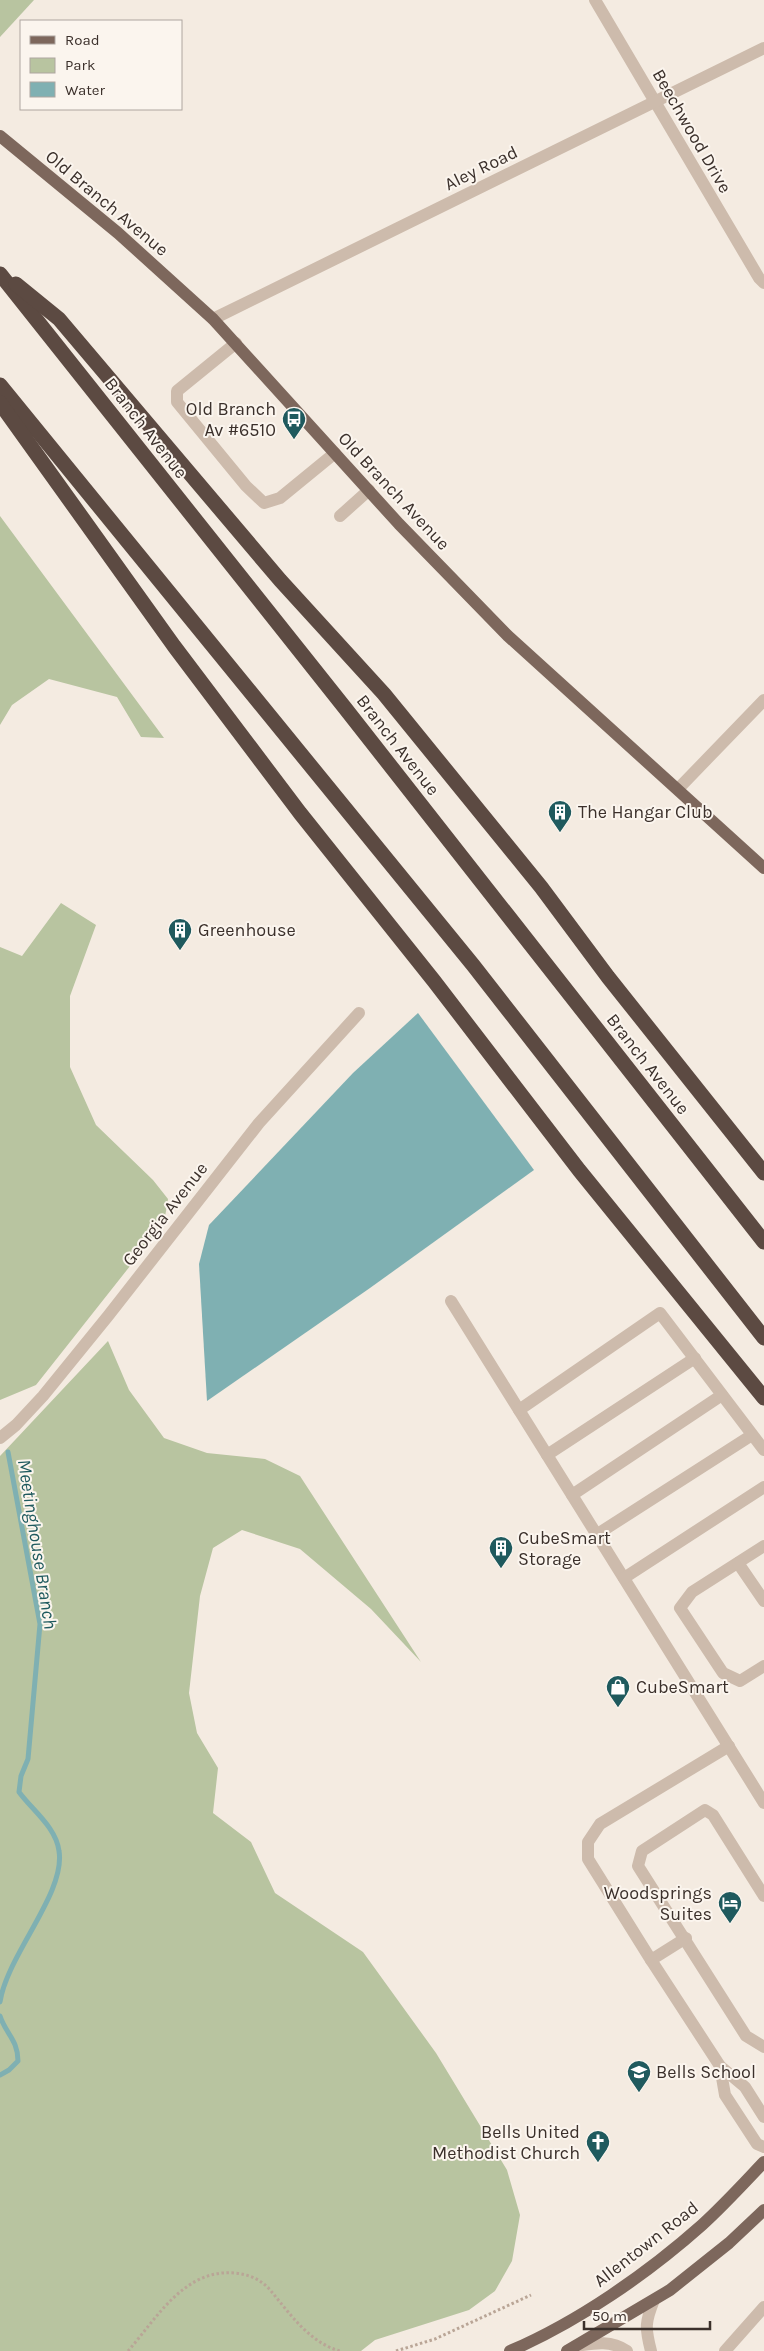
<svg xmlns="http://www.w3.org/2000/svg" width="764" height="2351" font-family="Karla,sans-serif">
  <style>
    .green { fill: #b8c4a0 }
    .water { fill: #7fb0b2 }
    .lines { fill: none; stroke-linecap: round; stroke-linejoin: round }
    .stream { stroke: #7fb0b2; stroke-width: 5 }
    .path { stroke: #b9a596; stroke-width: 3; stroke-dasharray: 2.5 2.5; stroke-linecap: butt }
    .minor { stroke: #cdbbac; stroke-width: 12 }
    .major { stroke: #7d675c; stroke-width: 12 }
    .highway { stroke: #5c4a42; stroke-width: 15 }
    .labels { text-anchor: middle; stroke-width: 4; stroke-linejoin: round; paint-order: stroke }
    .street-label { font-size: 18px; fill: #3b302b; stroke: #fbf5ee }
    .poi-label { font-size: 18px; fill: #3b302b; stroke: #fbf5ee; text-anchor: start }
    .water-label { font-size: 19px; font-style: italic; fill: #1f5a5e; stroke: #fbf5ee }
  </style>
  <rect width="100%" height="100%" fill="#f4ebe1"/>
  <g class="green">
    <path d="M0 0H34L0 37Z"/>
    <path d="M0 516 164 738 141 737 117 697 49 679 12 705 0 725Z"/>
    <path d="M61 903 96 925 70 996V1067L96 1125 153 1180 168 1199 164 1223 36 1385 0 1400V947L22 956Z"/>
    <path d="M108 1341 129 1390 164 1438 207 1453 265 1459 300 1476 421 1662 371 1609 300 1549 242 1530 213 1548 200 1596 189 1693 197 1733 218 1768 213 1813 251 1842 275 1893 363 1952 436 2053 507 2170 520 2215 512 2261 495 2291 469 2310 375 2340 361 2351H0V1456Z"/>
  </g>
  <path class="water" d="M418 1013 534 1170 370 1288 207 1401 199 1264 209 1225 353 1073Z"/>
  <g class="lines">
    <g class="stream">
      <path d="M0 2002C7 1955 66 1893 59 1851 56 1827 32 1810 19 1792L21 1776 28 1759 40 1624 8 1452"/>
      <path d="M0 2016C6 2034 18 2040 18 2061L9 2070 0 2075"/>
    </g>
    <g class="path">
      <path d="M128 2351C157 2318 184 2269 234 2273 249 2274 262 2280 271 2291 290 2314 310 2343 340 2351"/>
      <path d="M396 2351 435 2339 531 2295"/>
    </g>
    <g class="minor">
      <path d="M595 0 759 278 764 283"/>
      <path d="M213 319 764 48"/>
      <path d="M236 343 177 391V402L246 486 264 503 280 498 335 453"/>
      <path d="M340 516 369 490"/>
      <path d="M678 789 764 700"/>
      <path d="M451 1301 764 1803"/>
      <path d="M519 1410 660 1313 764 1450"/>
      <path d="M0 1438 16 1425 43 1396 108 1316 259 1123 359 1013"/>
      <path d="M547 1455 695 1358"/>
      <path d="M572 1495 722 1395"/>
      <path d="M596 1535 752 1435"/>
      <path d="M764 1546 692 1592 680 1608 723 1673 740 1681 764 1666"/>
      <path d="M738 1563 764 1601"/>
      <path d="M624 1578 764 1487"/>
      <path d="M764 1896 713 1815 705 1810 642 1851 638 1866 746 2036 764 2047"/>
      <path d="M686 1938 651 1960 720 2066 745 2087 764 2117"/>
      <path d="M651 1960 588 1859V1842L600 1824 729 1746"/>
      <path d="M720 2066 725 2095 757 2144 764 2147"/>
      <path d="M576 2346C595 2343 611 2340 627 2351"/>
      <path d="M651 2351C645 2328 645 2322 654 2300"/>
      <path d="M725 2351 764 2307"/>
    </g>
    <g class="major">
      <path d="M0 136 118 233 213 319 399 524 508 636 764 868"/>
      <path d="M510 2351C578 2322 648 2273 702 2225 724 2205 744 2183 764 2162"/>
      <path d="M567 2351 670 2290 729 2243 764 2210"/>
    </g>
    <g class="highway">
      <path d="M0 274 345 708 764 1242"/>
      <path d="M16 284 59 319 280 580 384 694 541 887 608 977 764 1173"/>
      <path d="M0 385 473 965 764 1338"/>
      <path d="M0 403 174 646 300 813 434 981 579 1170 764 1398"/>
    </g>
  </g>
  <defs>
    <g id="bus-pin" transform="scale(1.25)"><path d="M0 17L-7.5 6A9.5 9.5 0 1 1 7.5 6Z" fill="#1f5a5e" stroke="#fbf5ee"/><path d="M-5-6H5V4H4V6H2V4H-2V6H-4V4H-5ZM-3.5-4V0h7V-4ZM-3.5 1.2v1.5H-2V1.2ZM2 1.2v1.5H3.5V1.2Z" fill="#fff"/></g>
    <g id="building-pin" transform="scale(1.25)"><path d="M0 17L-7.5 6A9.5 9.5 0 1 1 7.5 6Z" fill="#1f5a5e" stroke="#fbf5ee"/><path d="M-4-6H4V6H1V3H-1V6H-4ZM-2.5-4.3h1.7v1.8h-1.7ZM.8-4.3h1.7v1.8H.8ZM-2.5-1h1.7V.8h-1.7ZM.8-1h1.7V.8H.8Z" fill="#fff"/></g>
    <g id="shop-pin" transform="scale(1.25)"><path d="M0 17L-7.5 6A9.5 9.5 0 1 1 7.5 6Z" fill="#1f5a5e" stroke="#fbf5ee"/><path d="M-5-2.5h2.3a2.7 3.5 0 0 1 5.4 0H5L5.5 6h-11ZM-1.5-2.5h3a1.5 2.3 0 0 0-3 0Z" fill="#fff"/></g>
    <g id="hotel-pin" transform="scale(1.25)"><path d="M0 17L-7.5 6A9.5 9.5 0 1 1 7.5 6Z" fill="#1f5a5e" stroke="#fbf5ee"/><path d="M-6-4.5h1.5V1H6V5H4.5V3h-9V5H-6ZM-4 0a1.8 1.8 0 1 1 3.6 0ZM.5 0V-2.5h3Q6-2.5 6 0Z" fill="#fff"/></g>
    <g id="school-pin" transform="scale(1.25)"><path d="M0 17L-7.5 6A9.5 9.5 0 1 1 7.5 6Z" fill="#1f5a5e" stroke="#fbf5ee"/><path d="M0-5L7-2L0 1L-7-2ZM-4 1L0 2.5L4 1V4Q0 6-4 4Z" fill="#fff"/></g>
    <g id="church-pin" transform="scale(1.25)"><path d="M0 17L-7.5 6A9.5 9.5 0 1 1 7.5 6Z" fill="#1f5a5e" stroke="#fbf5ee"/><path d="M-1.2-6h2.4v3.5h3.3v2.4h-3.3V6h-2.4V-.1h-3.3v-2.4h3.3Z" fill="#fff"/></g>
  </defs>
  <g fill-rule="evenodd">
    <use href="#bus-pin" x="294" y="419"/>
    <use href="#building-pin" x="560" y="812"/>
    <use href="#building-pin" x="180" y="930"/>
    <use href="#building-pin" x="501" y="1548"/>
    <use href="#shop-pin" x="618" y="1687"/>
    <use href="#hotel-pin" x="730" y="1903"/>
    <use href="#school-pin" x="639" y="2072"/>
    <use href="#church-pin" x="598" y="2142"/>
  </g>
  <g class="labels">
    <g class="street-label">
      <text transform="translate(692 131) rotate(60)" y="6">Beechwood Drive</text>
      <text transform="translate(481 168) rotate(-26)" y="6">Aley Road</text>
      <text transform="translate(107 203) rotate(40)" y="6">Old Branch Avenue</text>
      <text transform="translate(146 428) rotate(52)" y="6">Branch Avenue</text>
      <text transform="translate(394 491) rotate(47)" y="6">Old Branch Avenue</text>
      <text transform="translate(398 745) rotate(52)" y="6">Branch Avenue</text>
      <text transform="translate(648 1064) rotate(52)" y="6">Branch Avenue</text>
      <text transform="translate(165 1214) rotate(-52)" y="6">Georgia Avenue</text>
      <text transform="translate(646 2244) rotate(-38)" y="6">Allentown Road</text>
    </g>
    <g class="poi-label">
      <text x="276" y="415" text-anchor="end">Old Branch<tspan x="276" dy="21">Av #6510</tspan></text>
      <text x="578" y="818">The Hangar Club</text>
      <text x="198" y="936">Greenhouse</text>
      <text x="518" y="1544">CubeSmart<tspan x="518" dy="21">Storage</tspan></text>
      <text x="636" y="1693">CubeSmart</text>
      <text x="712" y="1899" text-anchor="end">Woodsprings<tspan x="712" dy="21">Suites</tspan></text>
      <text x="656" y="2078">Bells School</text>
      <text x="580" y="2138" text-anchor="end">Bells United<tspan x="580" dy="21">Methodist Church</tspan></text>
    </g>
    <g class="water-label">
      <text transform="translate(38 1544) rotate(81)" y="7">Meetinghouse Branch</text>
    </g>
  </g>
  <rect x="20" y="20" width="162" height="90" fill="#fbf5ee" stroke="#aea6a0"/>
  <rect x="30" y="36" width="25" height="8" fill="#7d675c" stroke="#aea6a0"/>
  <text x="65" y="45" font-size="15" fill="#3b302b">Road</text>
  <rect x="30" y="58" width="25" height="15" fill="#b8c4a0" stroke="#aea6a0"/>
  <text x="65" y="70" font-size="15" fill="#3b302b">Park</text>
  <rect x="30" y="82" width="25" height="15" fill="#7fb0b2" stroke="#aea6a0"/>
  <text x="65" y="95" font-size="15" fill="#3b302b">Water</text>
  <path d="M584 2321v8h126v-8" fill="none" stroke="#3b302b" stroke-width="2.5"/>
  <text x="592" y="2321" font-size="15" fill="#3b302b" stroke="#fbf5ee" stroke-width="4" paint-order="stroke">50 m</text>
</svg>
